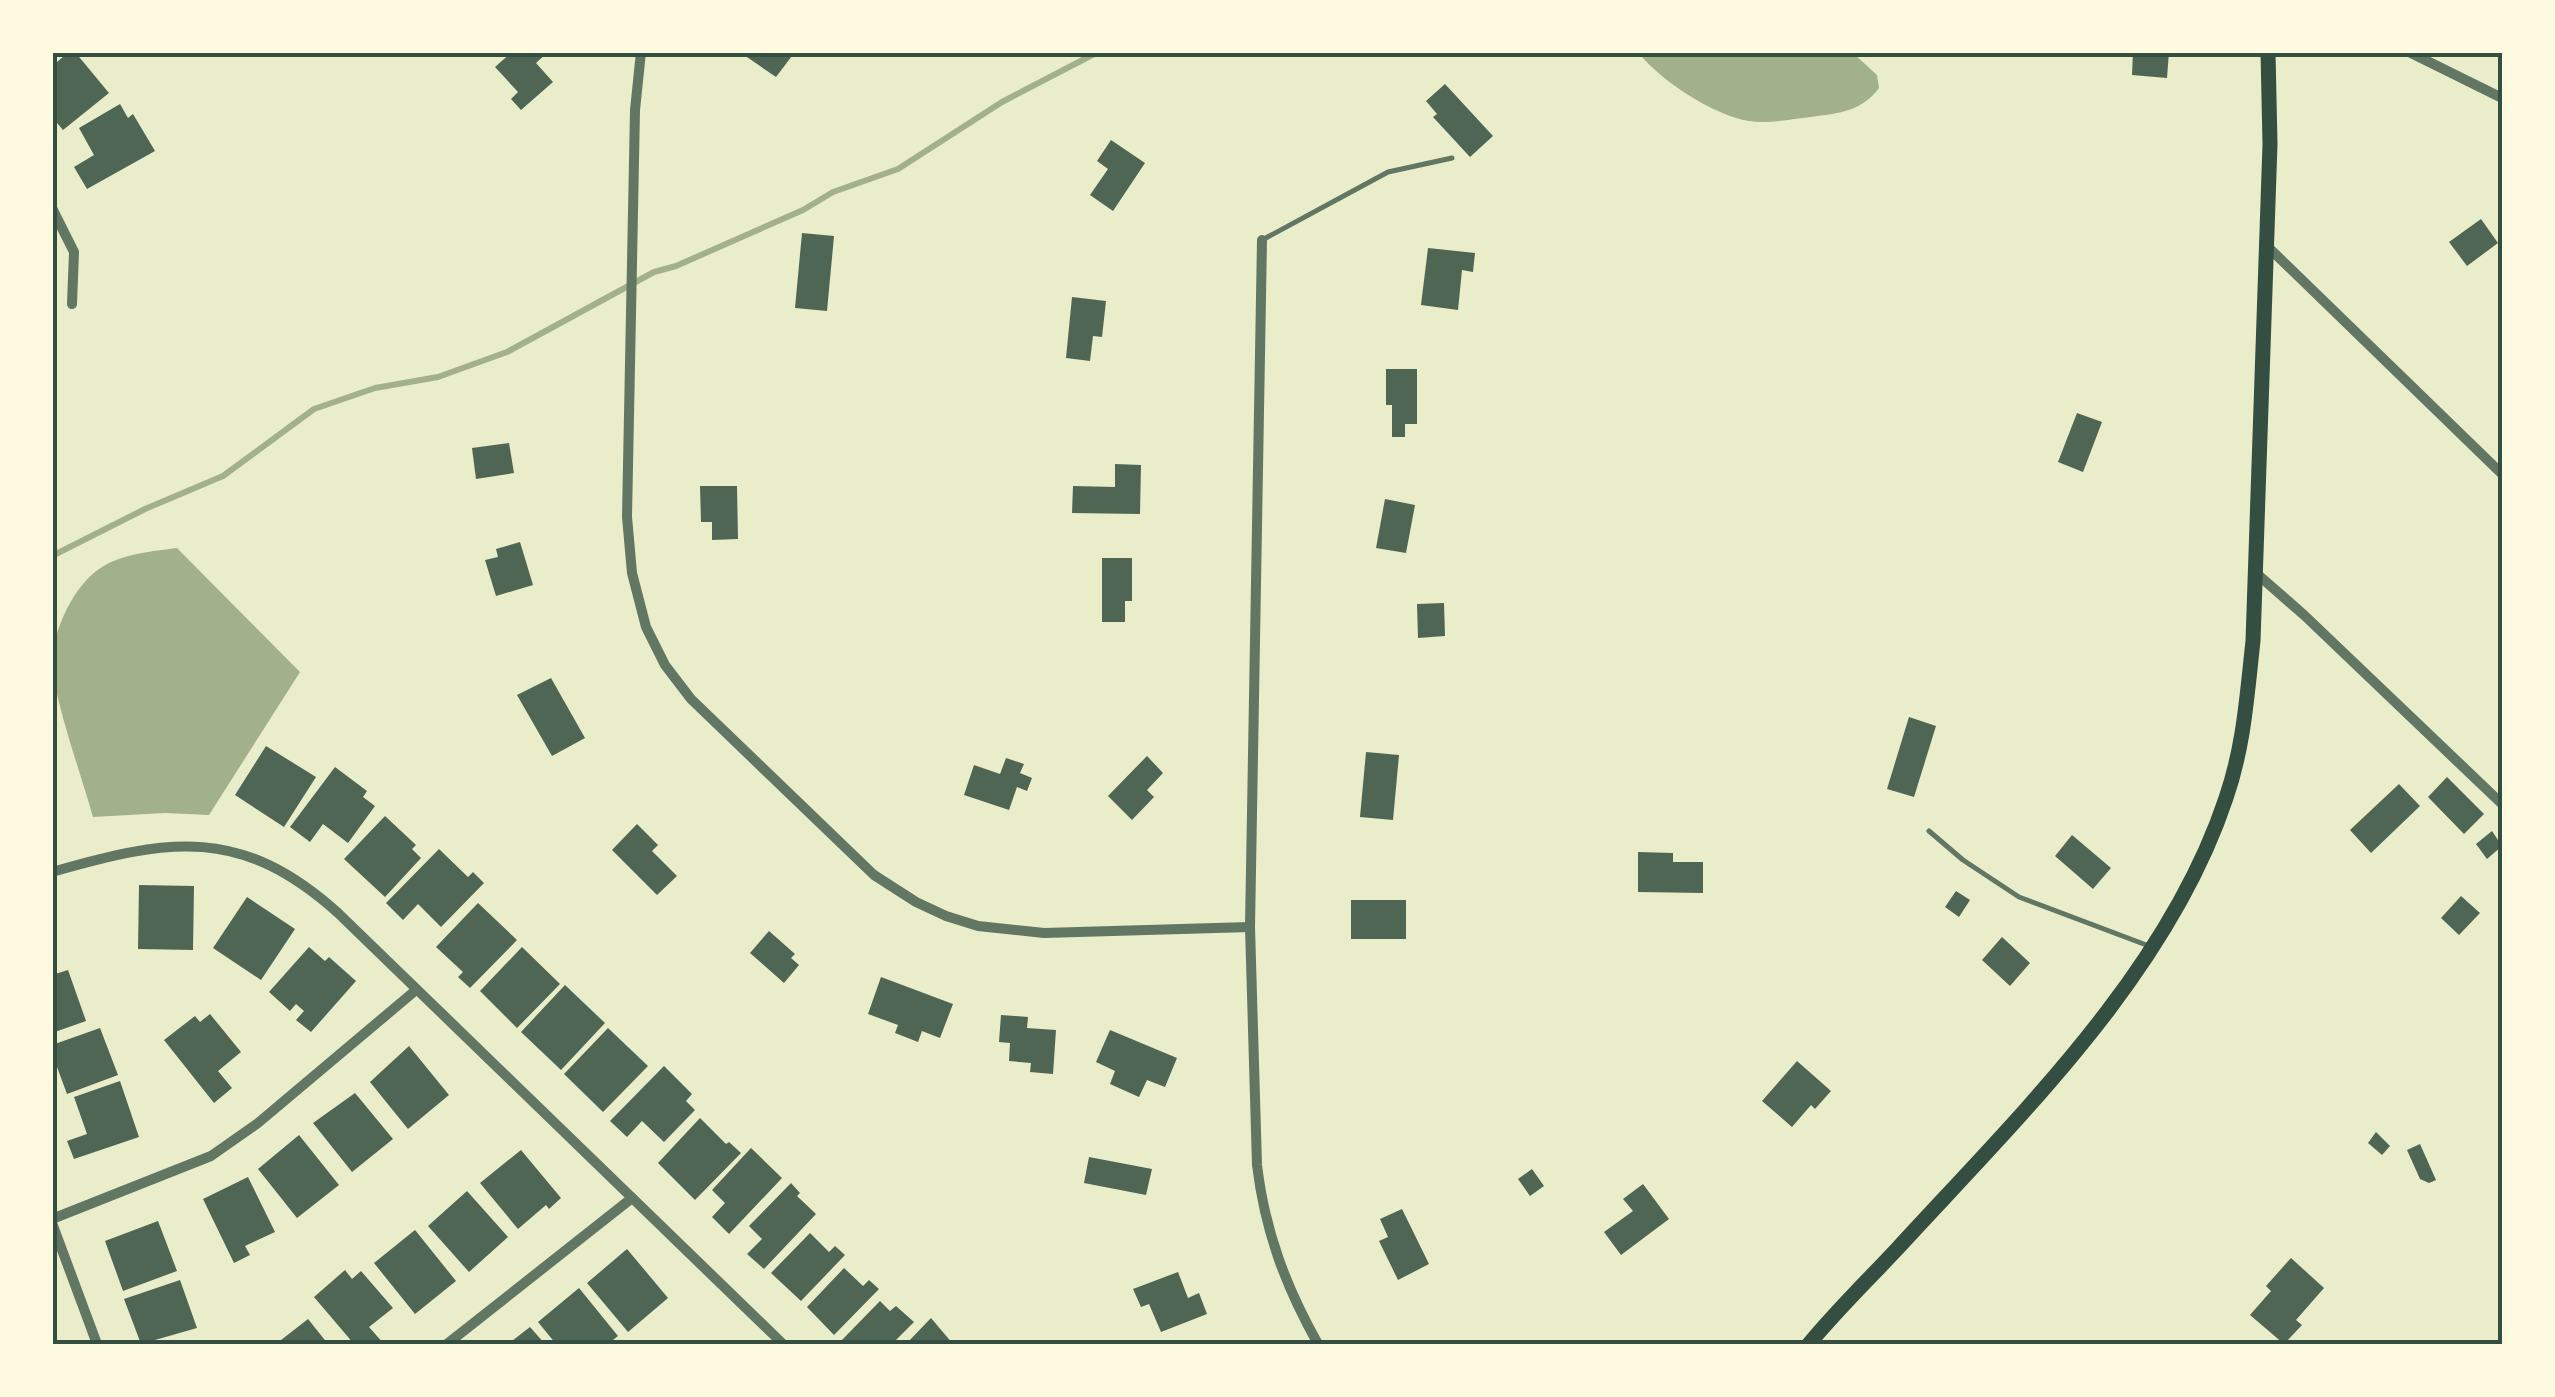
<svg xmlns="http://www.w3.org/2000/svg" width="2555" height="1397" font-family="Signika,sans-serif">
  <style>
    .water { fill: #a3b18a }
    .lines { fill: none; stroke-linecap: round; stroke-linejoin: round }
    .stream { stroke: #a3b18a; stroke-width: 6 }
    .building { fill: #4f6655 }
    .service { stroke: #617663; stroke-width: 5 }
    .minor { stroke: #617663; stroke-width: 10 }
    .secondary { stroke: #344e41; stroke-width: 15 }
    .neatline { fill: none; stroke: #344e41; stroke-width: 4 }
  </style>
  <rect width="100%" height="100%" fill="#e9edc9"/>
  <g class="water">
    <path d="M1639 53H1853L1877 75 1879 88C1861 112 1839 113 1811 117 1790 119 1770 124 1749 121 1715 116 1659 80 1639 53Z"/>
    <path d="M177 548 300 672 209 815 165 813 93 817C80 771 62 723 53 675 47 641 72 585 102 567 122 554 154 551 177 548Z"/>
  </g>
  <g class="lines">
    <path class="stream" d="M52 556 145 509 223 476 314 409 375 388 438 377 507 352 654 272 676 266 803 210 833 192 898 169 1002 102 1098 52"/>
  </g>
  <g class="building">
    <path d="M69 52H75L109 93 63 130 52 117V66Z"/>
    <path d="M512 52H548L536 63 553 82 521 110 511 99 518 92 495 67Z"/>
    <path d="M746 52H795L776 77 744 55Z"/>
    <path d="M2133 52H2169L2167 78 2132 75Z"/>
    <path d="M1445 84 1493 136 1470 157 1433 117 1437 114 1426 101Z"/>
    <path d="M120 104 128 118 133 114 155 151 87 189 74 167 94 155 79 128Z"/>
    <path d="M1111 140 1145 163 1113 211 1090 195 1108 169 1097 161Z"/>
    <path d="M2481 219 2498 243 2467 266 2449 242Z"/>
    <path d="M802 233 834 236 827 311 795 308Z"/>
    <path d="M1428 248 1475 253 1473 272 1462 270 1458 310 1421 305Z"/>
    <path d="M1072 297 1106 301 1102 337 1093 336 1090 361 1066 358Z"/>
    <path d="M1386 369H1417V424H1405V437H1392V405H1386Z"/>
    <path d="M2077 413 2102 422 2083 472 2058 462Z"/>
    <path d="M509 443 514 473 476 479 472 448Z"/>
    <path d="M1115 464 1141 465 1140 514 1072 513 1073 486 1115 487Z"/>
    <path d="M700 486H737L738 539 712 540V522H701Z"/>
    <path d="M1385 499 1415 505 1406 553 1376 548Z"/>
    <path d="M520 542 533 585 496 596 485 560 498 557 496 549Z"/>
    <path d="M1102 558H1132V601H1125V622H1102Z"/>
    <path d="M1444 603 1445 636 1418 638 1417 604Z"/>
    <path d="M551 678 585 738 552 756 517 695Z"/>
    <path d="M1909 717 1936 726 1914 797 1887 789Z"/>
    <path d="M266 746 316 777 284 827 235 795Z"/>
    <path d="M1366 752 1399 755 1393 820 1360 817Z"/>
    <path d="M1147 756 1163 773 1147 790 1154 797 1132 820 1108 796Z"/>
    <path d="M1006 758 1024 764 1020 773 1032 778 1027 791 1017 787 1009 810 964 795 974 765 1000 774Z"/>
    <path d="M335 767 367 791 363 797 375 806 348 843 323 824 310 842 290 827Z"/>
    <path d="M2447 777 2484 814 2464 834 2428 797Z"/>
    <path d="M2399 784 2420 806 2371 853 2350 830Z"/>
    <path d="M385 816 416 845 412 849 421 858 385 897 344 859Z"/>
    <path d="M637 824 658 845 652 851 677 876 657 895 612 850Z"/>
    <path d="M2492 831 2502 846 2487 859 2476 844Z"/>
    <path d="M2072 835 2111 868 2093 889 2055 856Z"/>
    <path d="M439 849 468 877 473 872 484 883 441 927 418 904 403 920 386 903Z"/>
    <path d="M1638 852 1673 853V862H1703V893L1638 892Z"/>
    <path d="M139 885 194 886 193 950 138 949Z"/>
    <path d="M1956 891 1970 900 1959 917 1945 907Z"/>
    <path d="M2461 896 2480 913 2459 935 2441 918Z"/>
    <path d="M247 897 295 929 261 980 213 948Z"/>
    <rect x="1351" y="900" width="55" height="39"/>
    <path d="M478 903 517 940 470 988 458 977 463 972 436 947Z"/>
    <path d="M769 931 795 954 791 958 799 965 784 983 750 953Z"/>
    <path d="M2002 937 2030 963 2010 986 1982 960Z"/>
    <path d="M309 947 325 961 329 957 356 981 311 1032 296 1020 304 1011 296 1004 290 1011 269 992Z"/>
    <path d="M522 947 560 984 517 1028 480 991Z"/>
    <path d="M68 970 86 1021 52 1033V975Z"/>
    <path d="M881 977 953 1004 940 1038 922 1031 918 1042 895 1033 898 1025 868 1014Z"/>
    <path d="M565 985 605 1023 561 1070 521 1032Z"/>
    <path d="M210 1014 241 1052 218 1071 232 1088 214 1103 164 1040 195 1016 200 1022Z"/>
    <path d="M1001 1015 1028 1017 1027 1028 1056 1030 1053 1074 1030 1072 1031 1063 1009 1061 1010 1043 999 1042Z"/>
    <path d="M100 1028 118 1075 67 1094 57 1067 52 1069V1045Z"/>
    <path d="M608 1028 648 1066 603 1112 564 1074Z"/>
    <path d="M1110 1030 1177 1058 1165 1087 1147 1080 1139 1097 1110 1084 1115 1071 1096 1062Z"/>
    <path d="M409 1046 449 1095 408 1129 370 1082Z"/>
    <path d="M1797 1061 1831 1091 1815 1109 1811 1105 1792 1127 1762 1101Z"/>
    <path d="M664 1066 692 1094 686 1101 695 1110 664 1142 642 1121 627 1137 610 1121Z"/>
    <path d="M120 1081 139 1137 74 1159 67 1141 87 1134 74 1097Z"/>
    <path d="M355 1093 393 1139 352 1172 313 1123Z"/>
    <path d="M700 1118 726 1144 729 1142 741 1153 695 1200 658 1163Z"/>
    <path d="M2376 1132 2390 1146 2382 1155 2368 1143Z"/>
    <path d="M299 1135 339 1185 297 1218 258 1169Z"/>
    <path d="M2420 1144 2436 1180 2429 1183 2420 1179 2407 1150Z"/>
    <path d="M751 1148 782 1178 729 1234 712 1217 725 1203 712 1190Z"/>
    <path d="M521 1150 561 1198 549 1209 546 1205 518 1229 480 1183Z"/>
    <path d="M1089 1157 1152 1169 1146 1195 1084 1183Z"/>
    <path d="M1532 1169 1544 1186 1530 1196 1518 1179Z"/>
    <path d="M248 1177 275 1232 245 1246 250 1255 234 1263 203 1199Z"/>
    <path d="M791 1183 800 1193 797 1196 816 1214 764 1269 747 1254 762 1239 749 1226Z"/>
    <path d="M1643 1184 1669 1219 1621 1255 1604 1232 1633 1211 1623 1199Z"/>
    <path d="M467 1191 508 1237 469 1272 428 1226Z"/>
    <path d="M1402 1209 1429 1264 1398 1280 1379 1241 1388 1237 1380 1219Z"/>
    <path d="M158 1221 177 1271 123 1291 105 1241Z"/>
    <path d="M415 1230 456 1281 415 1314 374 1263Z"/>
    <path d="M810 1233 829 1252 835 1246 845 1255 801 1301 771 1273Z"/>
    <path d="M627 1249 668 1298 628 1332 587 1283Z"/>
    <path d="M2291 1258 2324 1288 2296 1320 2302 1325 2284 1344 2250 1315 2271 1291 2266 1286Z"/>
    <path d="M844 1268 863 1286 869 1280 879 1289 834 1335 807 1307Z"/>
    <path d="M345 1270 352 1279 361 1271 393 1308 369 1327 384 1344H354L314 1297Z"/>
    <path d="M1178 1272 1188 1298 1199 1293 1207 1314 1161 1332 1149 1304 1141 1307 1133 1289Z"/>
    <path d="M180 1280 197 1328 141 1344 124 1299Z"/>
    <path d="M579 1288 618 1336 608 1344H556L538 1322Z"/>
    <path d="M880 1301 890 1311 896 1306 914 1322 892 1344H845L841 1341Z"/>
    <path d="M931 1318 953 1344H906Z"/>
    <path d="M308 1319 328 1344H276Z"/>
    <path d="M530 1327 545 1344H508Z"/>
  </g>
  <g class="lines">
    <g class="service">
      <path d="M1264 239 1388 172 1452 158"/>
      <path d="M1929 831 1963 860 2019 897 2149 946"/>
    </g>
    <g class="minor">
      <path d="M641 52 635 110 627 517 632 573 646 627 665 665 691 699 874 875 916 902 946 916 978 926 1044 933 1250 927"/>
      <path d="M2409 52 2502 98"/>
      <path d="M52 208 74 252 72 304"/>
      <path d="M1262 240 1250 927 1257 1165C1265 1232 1286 1287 1318 1344"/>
      <path d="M2266 245 2502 474"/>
      <path d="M2256 573 2304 615 2502 804"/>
      <path d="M52 872C170 838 241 826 338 913L783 1344"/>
      <path d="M52 1219 211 1156 258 1123 416 990"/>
      <path d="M52 1223 97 1344"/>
      <path d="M447 1344 632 1198"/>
    </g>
    <path class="secondary" d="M1809 1344C1836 1311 1868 1280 1897 1249 2019 1116 2168 973 2226 798 2244 746 2247 695 2253 641L2270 144 2268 52"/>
  </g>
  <rect width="2555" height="1397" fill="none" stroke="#fefae0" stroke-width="110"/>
  <rect x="55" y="55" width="2445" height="1287" class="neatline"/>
</svg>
